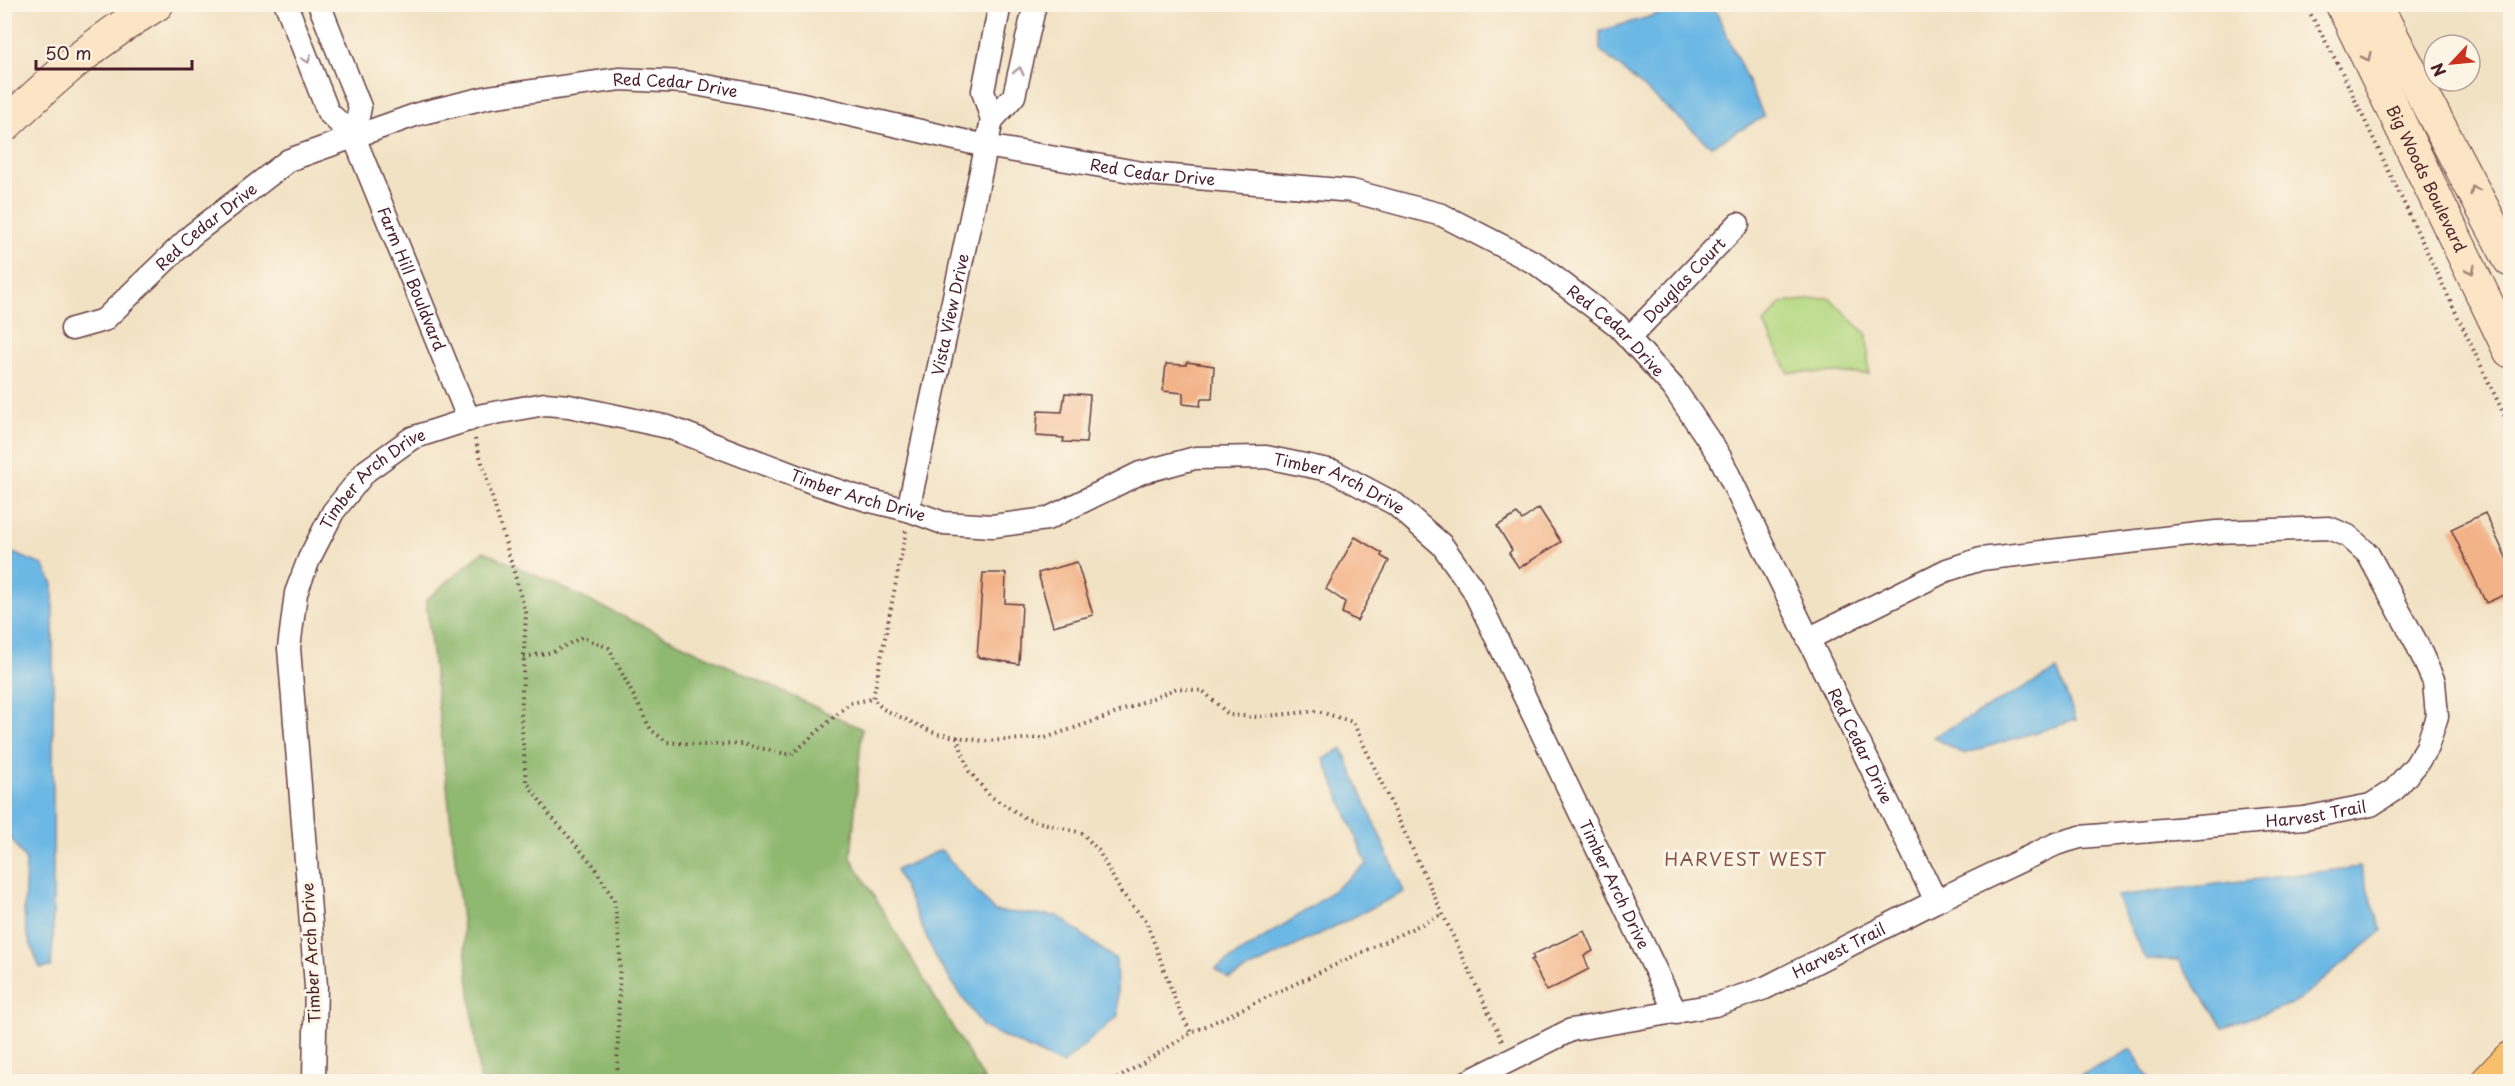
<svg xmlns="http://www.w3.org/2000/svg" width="2515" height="1086" font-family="'Playpen Sans',sans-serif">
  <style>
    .green { fill: #b4d881; stroke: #7f7c56; stroke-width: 1.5 }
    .forest { fill: #8fb86f; stroke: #6c6c4d; stroke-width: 1.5 }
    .water { fill: #6cb8e5; stroke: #5b6c88; stroke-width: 1.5 }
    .building { fill: #f3b388 }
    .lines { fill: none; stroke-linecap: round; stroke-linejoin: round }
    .street-casing { stroke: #633c42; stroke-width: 25 }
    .secondary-casing { stroke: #633c42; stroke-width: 35 }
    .highway-casing { stroke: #633c42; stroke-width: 35 }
    .path { stroke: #633c42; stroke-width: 4; stroke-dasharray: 1.5 4.5; stroke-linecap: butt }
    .street { stroke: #fff; stroke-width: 22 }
    .secondary { stroke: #fce5c4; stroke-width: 33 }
    .highway { stroke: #f8bf6c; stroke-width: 33 }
    .oneway { stroke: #a38278 }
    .oneway2 { stroke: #ae9aa0 }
    .labels { text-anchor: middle; stroke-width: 6; stroke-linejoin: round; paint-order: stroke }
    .street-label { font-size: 16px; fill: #4a1f2b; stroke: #fcf5e5 }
    .neighbourhood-label { font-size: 18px; letter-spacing: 1.5px; fill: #85534c; stroke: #fcf5e5 }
  </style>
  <rect width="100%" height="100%" fill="#fcf5e5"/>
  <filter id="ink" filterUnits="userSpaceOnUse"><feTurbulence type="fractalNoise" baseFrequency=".0167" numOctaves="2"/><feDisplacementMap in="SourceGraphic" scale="12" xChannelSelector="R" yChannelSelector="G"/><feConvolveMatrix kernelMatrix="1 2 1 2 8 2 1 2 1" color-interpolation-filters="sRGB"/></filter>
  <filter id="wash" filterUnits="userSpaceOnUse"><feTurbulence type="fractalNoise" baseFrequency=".008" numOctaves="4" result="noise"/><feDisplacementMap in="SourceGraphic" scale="24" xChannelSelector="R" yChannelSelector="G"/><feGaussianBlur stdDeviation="1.35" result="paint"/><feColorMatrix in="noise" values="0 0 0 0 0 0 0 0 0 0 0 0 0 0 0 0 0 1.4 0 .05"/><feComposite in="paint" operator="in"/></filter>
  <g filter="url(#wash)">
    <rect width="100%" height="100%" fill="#f2e2c4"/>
    <path class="green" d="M1829 297 1867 335 1869 374 1788 372 1764 324 1781 303Z"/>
    <path class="forest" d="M484 551 862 729 851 858 985 1081H480L426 600Z"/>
    <g class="water">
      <path d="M1690 5H1713L1764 117 1711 146 1600 50V31Z"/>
      <path d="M5 550 43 565 53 584V938L51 967 40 968 27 935 24 912 26 861 5 829Z"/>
      <path d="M2057 670 2076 720 1963 754 1933 737Z"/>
      <path d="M1342 748 1404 892 1229 979 1215 969 1310 908 1367 864 1324 759Z"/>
      <path d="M941 850 994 911 1058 916 1116 960 1118 1016 1062 1064 983 1027 938 962 896 870Z"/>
      <path d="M2360 867 2382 931 2297 1002 2223 1027 2178 960 2145 959 2116 896Z"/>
      <path d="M2131 1049 2151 1081H2070Z"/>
    </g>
    <g id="blocks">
      <g class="building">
        <path d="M1187 362 1214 366 1212 399H1201L1200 406 1183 404V393L1163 391 1166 364 1186 365Z"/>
        <path d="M1065 393 1090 395 1086 443 1063 442 1064 438 1036 436 1038 411 1062 412Z"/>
        <path d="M1539 508 1561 542 1519 568 1509 553 1512 550 1497 526 1517 514 1522 520Z"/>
        <path d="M2485 513 2511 568V592L2486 603 2451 529Z"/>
        <path d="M1355 537 1382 553 1381 556 1389 561 1357 621 1342 613 1345 602 1326 589Z"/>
        <path d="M1077 562 1093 615 1053 626 1038 573Z"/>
        <path d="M983 573H1006L1005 603 1022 604 1019 664 977 657Z"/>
        <path d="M1584 931 1593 951 1584 956 1589 969 1547 991 1531 960 1534 959 1532 955Z"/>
      </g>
    </g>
  </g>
  <g filter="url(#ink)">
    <use href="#blocks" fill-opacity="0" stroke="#633c42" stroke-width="1.5"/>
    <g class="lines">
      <g class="street-casing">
        <g id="street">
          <path d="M286 4 328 112 354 137 360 107 319 4"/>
          <path d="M992 120 1014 96 1035 4"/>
          <path id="s1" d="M354 137 469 420"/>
          <path id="s2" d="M72 329 104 320 192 235 289 160 418 114 489 97 620 79 685 82 798 103 986 146 1148 174 1352 191 1442 215 1537 264 1617 325 1673 387 1720 457 1936 901"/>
          <path id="s3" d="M1629 338 1738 224"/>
          <path id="s4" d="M908 510 992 120 983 91 1000 4"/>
          <path id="s5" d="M314 1078 316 986 289 648 296 593 309 559 333 512 366 471 412 438 483 415 545 404 569 406 668 427 817 484 867 500 908 510 943 523 993 526 1047 519 1140 473 1195 458 1266 457 1333 471 1395 504 1442 545 1473 589 1676 1013"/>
          <path id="s6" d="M1467 1082 1571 1030 1715 1005 1765 988 1936 901 2056 844 2080 837 2304 818 2371 805 2394 790 2416 765 2427 747 2437 716 2434 682 2416 642 2368 554 2348 536 2329 528 2216 532 1981 559 1947 570 1808 639"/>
        </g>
      </g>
      <g class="secondary-casing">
        <g id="secondary">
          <path id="s7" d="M2342 4 2510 351"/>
          <path d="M2375 4 2510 260"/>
          <path d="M4 126C55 77 96 41 157 4"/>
        </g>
      </g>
      <g class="highway-casing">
        <path id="highway" d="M2487 1082 2510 1058"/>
      </g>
      <g class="path">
        <path d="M2305 4 2339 66 2510 427"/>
        <path d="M475 439 526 613 521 717 526 781 550 815 593 865 614 900 620 950 617 1082"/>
        <path d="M906 531 873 699 883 709 937 734 983 741 1045 738 1109 716 1177 688 1203 691 1229 715 1257 717 1317 711 1353 722 1503 1043"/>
        <path d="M524 657 553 652 582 637 609 648 651 730 667 742 700 745 742 744 791 755 850 703 873 699"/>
        <path d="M957 737 969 771 990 796 1027 819 1082 833 1098 850 1121 892 1146 921 1178 1007 1191 1033"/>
        <path d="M1112 1082 1191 1033 1443 914"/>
      </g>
      <use href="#street" class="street"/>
      <use href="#secondary" class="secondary"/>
      <use href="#highway" class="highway"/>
    </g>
    <defs><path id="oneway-chevron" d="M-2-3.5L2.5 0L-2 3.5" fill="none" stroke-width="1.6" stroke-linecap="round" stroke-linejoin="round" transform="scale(1.5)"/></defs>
    <g class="oneway">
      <use href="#oneway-chevron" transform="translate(2367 57) rotate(64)"/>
      <use href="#oneway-chevron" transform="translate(2474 190) rotate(-118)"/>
      <use href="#oneway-chevron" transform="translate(2471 270) rotate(64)"/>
    </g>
    <g class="oneway2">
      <use href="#oneway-chevron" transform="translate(307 59) rotate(69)"/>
      <use href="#oneway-chevron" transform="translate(1019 71) rotate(-77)"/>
    </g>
  </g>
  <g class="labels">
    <g class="street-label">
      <text dy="6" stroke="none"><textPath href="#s2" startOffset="676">Red Cedar Drive</textPath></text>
      <text dy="6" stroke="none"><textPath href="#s2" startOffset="1162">Red Cedar Drive</textPath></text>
      <text dy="6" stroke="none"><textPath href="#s7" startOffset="194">Big Woods Boulevard</textPath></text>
      <text dy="6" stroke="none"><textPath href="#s2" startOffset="172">Red Cedar Drive</textPath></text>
      <text dy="6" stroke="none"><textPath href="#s1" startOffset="153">Farm Hill Bouldvard</textPath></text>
      <text dy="6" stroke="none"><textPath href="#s3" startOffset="80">Douglas Court</textPath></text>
      <text dy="6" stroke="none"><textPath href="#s4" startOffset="200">Vista View Drive</textPath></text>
      <text dy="6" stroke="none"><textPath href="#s2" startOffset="1666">Red Cedar Drive</textPath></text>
      <text dy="6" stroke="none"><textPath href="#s5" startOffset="628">Timber Arch Drive</textPath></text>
      <text dy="6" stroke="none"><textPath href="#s5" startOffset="1654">Timber Arch Drive</textPath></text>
      <text dy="6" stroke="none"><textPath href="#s5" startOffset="1150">Timber Arch Drive</textPath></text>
      <text dy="6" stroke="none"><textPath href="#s2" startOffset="2152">Red Cedar Drive</textPath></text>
      <text dy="6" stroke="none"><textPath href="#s6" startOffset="902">Harvest Trail</textPath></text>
      <text dy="6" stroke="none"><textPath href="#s5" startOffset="2158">Timber Arch Drive</textPath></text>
      <text dy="6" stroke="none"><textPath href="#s6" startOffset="398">Harvest Trail</textPath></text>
      <text transform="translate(311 953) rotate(-93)" y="6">Timber Arch Drive</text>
    </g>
    <g class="neighbourhood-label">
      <text x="1746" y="866">HARVEST WEST</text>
    </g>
  </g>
  <rect width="2515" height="1086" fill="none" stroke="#fcf5e5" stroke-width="24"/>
  <g transform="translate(2452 63) rotate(244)"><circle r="28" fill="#fcf5e5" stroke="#b59f9b" stroke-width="1.5"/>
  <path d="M0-4.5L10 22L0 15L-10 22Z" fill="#c8321e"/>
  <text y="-9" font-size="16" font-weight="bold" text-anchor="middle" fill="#4a1f2b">N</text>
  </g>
  <path d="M36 60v9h156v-9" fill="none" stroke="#4a1f2b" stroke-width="3"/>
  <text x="45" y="60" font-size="18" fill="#4a1f2b" stroke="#fcf5e5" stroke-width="4.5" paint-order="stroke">50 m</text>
</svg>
